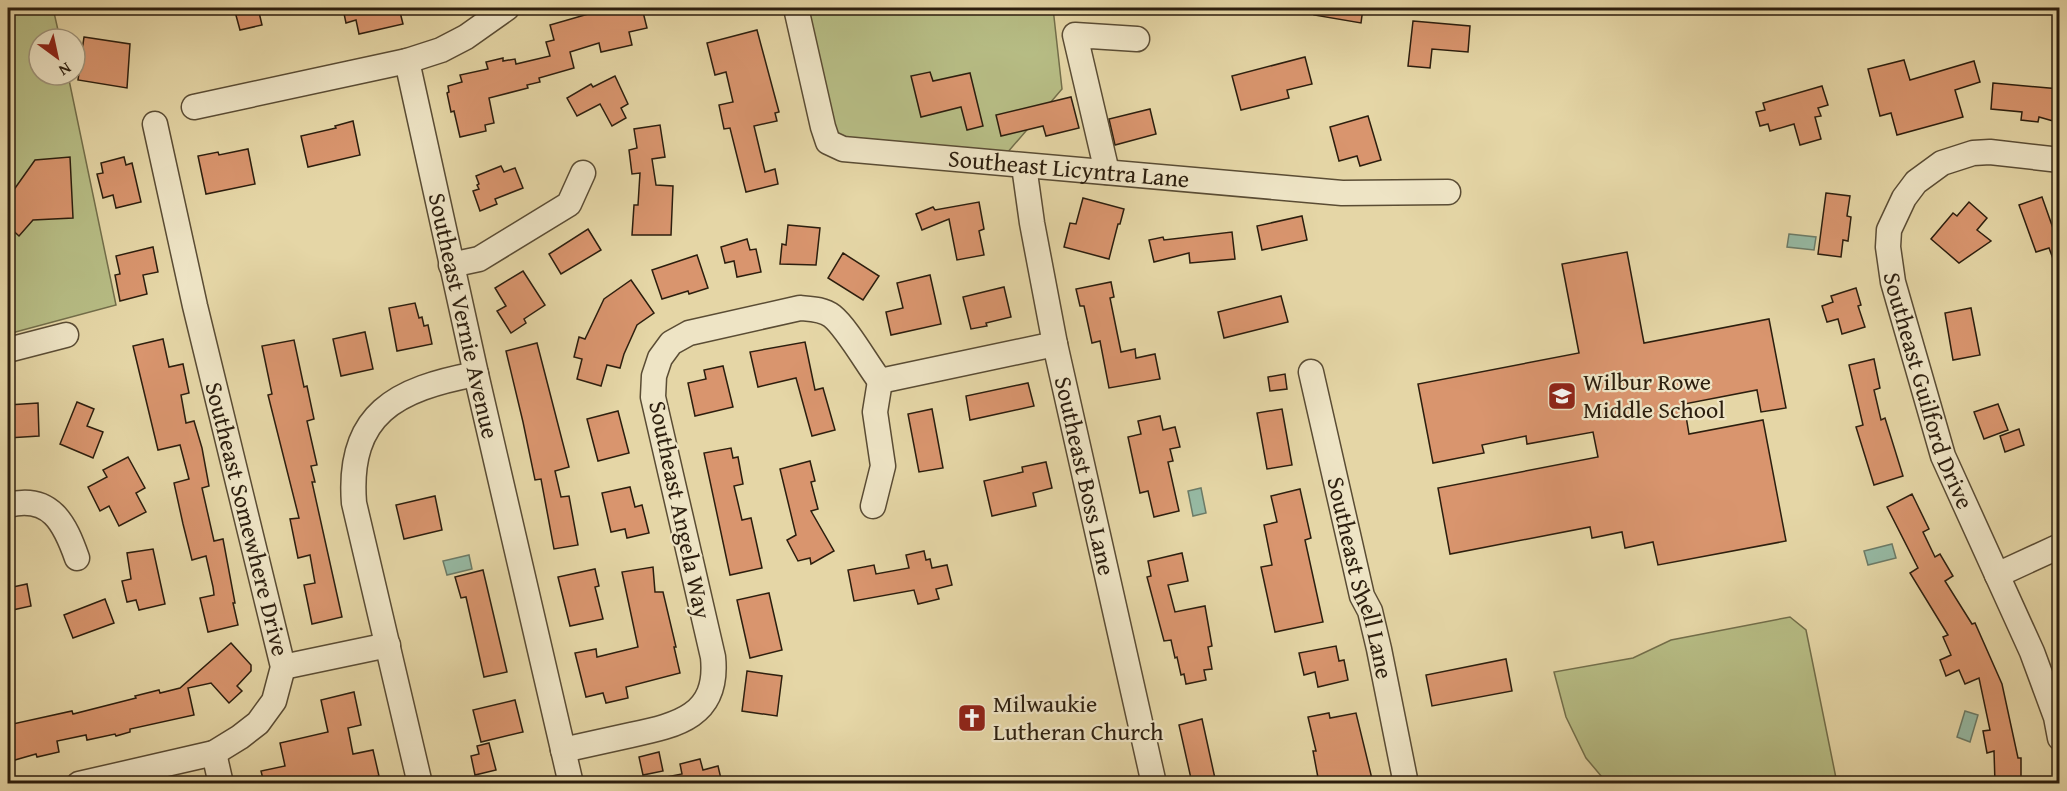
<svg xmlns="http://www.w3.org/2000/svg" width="2067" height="791" font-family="'Gentium Book Plus',serif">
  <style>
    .green { fill: #b7bd85; stroke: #726e4a; stroke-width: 1.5 }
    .water { fill: #96b9a3; stroke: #6c7b67; stroke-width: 1.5 }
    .building { fill: #d9956e; stroke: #2c1e0e; stroke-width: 1.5 }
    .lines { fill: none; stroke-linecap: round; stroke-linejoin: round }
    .minor-casing { stroke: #5a4c34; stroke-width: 27 }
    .minor { stroke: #eee4c5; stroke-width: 24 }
    .labels { text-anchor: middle; stroke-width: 4.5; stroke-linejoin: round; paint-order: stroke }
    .street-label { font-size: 24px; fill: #2c1e0e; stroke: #eee4c5 }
    .poi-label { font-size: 24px; fill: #2c1e0e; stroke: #eee4c5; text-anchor: start }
  </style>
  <rect width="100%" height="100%" fill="#e5d6a6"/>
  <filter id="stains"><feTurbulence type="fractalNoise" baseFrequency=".00333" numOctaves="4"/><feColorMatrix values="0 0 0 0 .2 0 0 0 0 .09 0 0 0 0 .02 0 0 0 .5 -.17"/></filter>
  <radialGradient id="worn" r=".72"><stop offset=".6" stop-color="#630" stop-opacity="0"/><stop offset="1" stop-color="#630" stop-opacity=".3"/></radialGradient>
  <g class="green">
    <path d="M8 8H53L60 39H39V75H68L116 305 8 334Z"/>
    <path d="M805 8H1053L1062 89 1007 153 852 142 833 130Z"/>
    <path d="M1790 617 1806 630 1837 783H1607L1586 758 1566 717 1554 672 1633 658 1671 640Z"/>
  </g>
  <g class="water">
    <path d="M1789 234 1816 237 1814 250 1787 247Z"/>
    <path d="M1201 488 1206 513 1193 516 1188 491Z"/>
    <path d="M1892 544 1896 558 1868 565 1864 551Z"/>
    <path d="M469 555 472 569 447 575 443 561Z"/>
    <path d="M1965 711 1978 715 1970 742 1957 737Z"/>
  </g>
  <g class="building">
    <path d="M234 8H258L262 25 240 30Z"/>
    <path d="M350 8H399L403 24 359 34 356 20 346 23 343 9Z"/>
    <path d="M609 8H642L647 28 629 32 632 45 601 52 599 43 570 52 574 68 539 78 540 82 527 85 528 88 489 98 494 123 485 125 486 131 460 137 454 111 451 112 447 93 449 92 448 86 462 82 460 75 488 69 486 62 503 58V61L515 59 516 64 550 56 546 42 554 40 550 25Z"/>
    <path d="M1315 8H1363L1361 23 1314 15Z"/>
    <path d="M1413 21 1470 26 1468 52 1432 49 1430 68 1408 66Z"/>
    <path d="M757 30 779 112 775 113 777 121 754 126 765 172 775 169 778 184 746 192 730 128 724 129 719 105 733 102 726 72 715 75 707 43Z"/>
    <path d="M84 37 130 44 127 88 78 80Z"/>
    <path d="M1305 57 1312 84 1287 90 1289 98 1241 110 1232 76Z"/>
    <path d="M1904 60 1910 80 1974 61 1980 82 1955 90 1963 117 1897 135 1891 113 1880 116 1868 69Z"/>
    <path d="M930 72 933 81 970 73 983 126 967 130 961 107 921 117 911 76Z"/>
    <path d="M615 76 628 104 621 108 626 118 612 126 600 104 577 116 567 98 591 84 593 87Z"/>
    <path d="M1993 83 2060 89V123L2039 117 2038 122 2021 120 2022 112 1991 109Z"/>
    <path d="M1822 86 1828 105 1818 108 1821 116 1815 117 1821 139 1800 145 1794 124 1770 131 1768 124 1760 126 1756 112 1765 110 1763 103Z"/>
    <path d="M1071 97 1079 128 1046 136 1043 126 1001 136 996 115Z"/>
    <path d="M1150 109 1156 134 1115 145 1109 119Z"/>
    <path d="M1368 116 1381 160 1360 166 1357 156 1339 161 1330 127Z"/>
    <path d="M353 121 360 155 308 167 301 136 336 128 335 126Z"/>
    <path d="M660 125 665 157 652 159 656 185 673 186 671 235H632L634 205H638L640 173 632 174 629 150 637 148 634 129Z"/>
    <path d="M248 149 255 184 206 194 198 156 218 152 219 155Z"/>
    <path d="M70 157 73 218 33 220 19 236 8 226V198L35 160Z"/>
    <path d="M124 157 126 165 132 163 141 202 116 208 113 195 103 198 97 174 103 173 101 163Z"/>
    <path d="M501 166 504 172 515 168 523 188 495 199 497 204 480 211 473 191 479 189 477 185 479 184 476 176Z"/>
    <path d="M1826 193 1850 196 1847 216 1851 217 1848 241 1843 240 1841 257 1818 254Z"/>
    <path d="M2042 197 2054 231 2060 229V272H2058L2049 248 2036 252 2019 205Z"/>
    <path d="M1083 198 1124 209 1120 224H1118L1109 259 1064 247 1070 223 1076 224Z"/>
    <path d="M979 202 984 229 979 231 984 255 957 260 949 219 922 230 916 214 933 207 935 210Z"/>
    <path d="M1969 202 1987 218 1977 230 1991 241 1959 263 1931 239 1953 213 1957 216Z"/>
    <path d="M1302 216 1307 240 1262 250 1257 226Z"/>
    <path d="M788 225 820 228 816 265 780 264 782 244 786 245Z"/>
    <path d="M588 229 601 250 561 274 549 254Z"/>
    <path d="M1232 232 1235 259 1190 263 1189 253 1154 262 1149 240 1163 237 1164 240Z"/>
    <path d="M747 239 750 250 756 249 761 272 737 277 734 261 725 263 721 247Z"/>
    <path d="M153 247 158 272 143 275 147 294 120 301 115 275 120 274 116 256Z"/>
    <path d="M1627 252 1644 343 1769 319 1786 408 1761 412 1757 390 1684 404 1689 434 1763 420 1786 541 1658 565 1653 542 1625 548 1622 532 1592 538 1590 527 1450 554 1438 488 1598 457 1593 432 1527 444 1526 436 1482 445 1484 453 1433 463 1418 384 1579 353 1562 264Z"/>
    <path d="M843 253 879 276 863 300 828 278Z"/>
    <path d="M697 255 708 288 689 294 688 291 662 299 652 270Z"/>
    <path d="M523 271 545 305 524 319 526 323 511 333 497 311 506 306 495 288Z"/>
    <path d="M930 275 941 324 891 335 886 312 903 308 897 283Z"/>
    <path d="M631 280 654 313 637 325 624 354 620 368 607 365 601 386 577 379 582 359 574 357 579 337 585 339 604 299Z"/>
    <path d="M1111 282 1114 297 1110 298 1121 352 1135 349 1136 358 1155 354 1160 379 1109 388 1100 341 1092 343 1084 306H1080L1076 289Z"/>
    <path d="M1004 287 1011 317 986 323 987 326 971 329 963 297Z"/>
    <path d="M1856 288 1861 305 1858 306 1865 327 1842 334 1838 319 1827 322 1822 306 1833 302 1831 296Z"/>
    <path d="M1281 296 1288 322 1224 338 1218 312Z"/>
    <path d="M415 303 419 318 422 317 424 326 428 325 432 344 397 351 389 308Z"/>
    <path d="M1971 308 1980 355 1953 360 1945 313Z"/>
    <path d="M365 332 373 369 341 376 333 339Z"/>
    <path d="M163 339 169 367 183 364 189 393 181 395 186 423 194 421 202 448 209 486 202 488 214 541 223 539 235 603H233L238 625 208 632 200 598 214 595 213 587 206 556 192 560 183 524 174 483 189 479 180 445 158 450 133 346Z"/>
    <path d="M294 340 304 387 307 386 314 419 307 421 317 465 311 466 315 482H312L342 617 312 624 304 585 315 583 310 555 298 558 290 519 299 518 268 395 272 394 262 346Z"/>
    <path d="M805 342 815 390 823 388 835 430 812 436 796 378 758 387 750 352Z"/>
    <path d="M537 343 569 467 555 471 561 497 569 496 578 545 554 549 541 479 535 480 523 422 506 351Z"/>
    <path d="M1874 359 1880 388 1874 390 1881 420 1885 418 1903 476 1874 485 1856 427 1863 425 1849 365Z"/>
    <path d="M723 366 733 407 695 416 688 383 706 379 704 370Z"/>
    <path d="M1285 374 1287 389 1270 391 1268 377Z"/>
    <path d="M1028 383 1034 406 970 420 966 396Z"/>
    <path d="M77 402 94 409 87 426 103 432 93 458 60 444Z"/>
    <path d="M38 403 39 436 8 438V405Z"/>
    <path d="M1998 404 2008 430 1984 439 1974 412Z"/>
    <path d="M932 409 943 468 919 472 908 414Z"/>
    <path d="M1282 409 1292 465 1267 469 1257 413Z"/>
    <path d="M618 411 629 453 598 461 587 419Z"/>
    <path d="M1160 416 1163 430 1175 427 1180 447 1170 449 1173 461 1168 462 1179 511 1154 517 1148 491 1140 493 1128 437 1141 434 1138 421Z"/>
    <path d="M2019 429 2024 445 2005 452 2000 436Z"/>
    <path d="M731 448 733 458 738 457 743 484 734 486 742 520 751 518 762 568 730 575 704 453Z"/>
    <path d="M128 457 145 488 136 493 146 512 119 526 109 506 100 511 88 487 107 477 103 470Z"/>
    <path d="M810 461 815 481 811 482 818 509 811 511 834 551 811 564 810 558 798 561 787 540 796 535 780 469Z"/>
    <path d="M1046 462 1052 488 1033 493 1036 506 992 516 984 481 1023 472 1022 467Z"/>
    <path d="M630 487 635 507 642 505 649 533 627 538 625 529 611 532 602 493Z"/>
    <path d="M1300 489 1311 538 1305 540 1323 622 1275 632 1261 567 1272 565 1264 525 1277 522 1271 496Z"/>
    <path d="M1912 494 1929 529 1923 532 1935 557 1940 554 1953 576 1945 581 1972 624 1975 623 2002 684 2018 758H2021V783H1995L1994 751 1987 753 1983 731 1990 730 1979 678 1965 684 1959 670 1946 676 1940 660 1951 655 1943 637 1948 635 1910 573 1918 568 1887 507Z"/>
    <path d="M435 496 442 530 404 539 396 505Z"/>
    <path d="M153 549 165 604 139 610 136 600 127 602 122 581 131 579 127 553Z"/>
    <path d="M924 551 926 560 930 559 932 568 947 565 952 585 936 589 939 599 918 604 914 590 854 601 848 570 874 565 876 574 909 568 906 555Z"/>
    <path d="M1182 553 1188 581 1168 585 1175 612 1205 606 1212 646 1208 647 1212 669 1204 670 1206 680 1186 684 1184 674 1181 675 1177 657 1175 658 1171 640 1164 641 1147 577 1151 576 1148 561Z"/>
    <path d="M653 567 655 592H663L676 647H674L680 673 626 687 628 698 606 703 603 693 586 697 575 653 596 649 597 657 638 647 622 572Z"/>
    <path d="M595 569 599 586 595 587 603 619 570 626 558 577Z"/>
    <path d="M483 570 507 672 484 677 466 597 461 598 455 577Z"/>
    <path d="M27 584 31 606 8 611V588Z"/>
    <path d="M769 593 782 650 750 658 737 600Z"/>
    <path d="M105 599 114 623 73 638 64 615Z"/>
    <path d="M231 643 251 665V671L237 686 242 691 229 703 211 683 188 688 194 715 130 729V732L116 736 115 734 87 740 86 735 57 741 59 752 37 757 36 754 8 762V725L72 711 73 714 136 698 135 696 159 690 160 693 180 688Z"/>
    <path d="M1336 646 1339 661 1344 660 1348 680 1318 687 1315 672 1304 675 1299 653Z"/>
    <path d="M1506 659 1512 691 1432 706 1426 675Z"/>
    <path d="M747 671 782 676 777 716 742 711Z"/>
    <path d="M354 692 361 725 348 728 353 754 373 750 379 776 344 783H264L261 771 285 766 280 743 328 732 321 700Z"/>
    <path d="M515 700 523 732 481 742 473 710Z"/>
    <path d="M1329 713 1330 718 1356 713 1373 783H1319L1313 751H1316L1308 717Z"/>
    <path d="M1202 719 1216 783H1192L1179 725Z"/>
    <path d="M489 743 496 770 475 775 471 756 479 754 477 746Z"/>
    <path d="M659 752 663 771 643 775 639 757Z"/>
    <path d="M700 759 703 770 718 766 722 783H667L666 777 682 774 680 764Z"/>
  </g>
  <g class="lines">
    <g class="minor-casing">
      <g id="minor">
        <path id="s1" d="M796 8 823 127 828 142 843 149 1342 193 1448 192"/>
        <path id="s2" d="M407 61 476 374 571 784"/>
        <path d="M194 107 407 61 441 50 466 37 507 8"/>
        <path id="s3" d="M2060 160 1990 152 1973 153 1942 163 1916 182 1904 198 1889 230 1888 247 1893 282 1943 456 2032 652 2056 717 2060 738"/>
        <path id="s4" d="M1024 166 1032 223 1055 344 1154 784"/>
        <path d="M1107 172 1075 35 1137 39"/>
        <path d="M451 265 479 259 569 204 583 173"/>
        <path d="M8 350 66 335"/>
        <path id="s5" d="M1311 372 1362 596 1370 611 1379 649 1406 784"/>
        <path d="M880 381 1055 344"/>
        <path d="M8 505C51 494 65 524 77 558"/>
        <path d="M873 506 883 466 875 412 880 381"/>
        <path d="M1997 575 2060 546"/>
        <path d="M283 667 388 645"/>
        <path d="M563 750C586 745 608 740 631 735 678 725 719 716 713 657L653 397 654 376 660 358 671 343 689 333 800 308C811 309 823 309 832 316 847 328 867 364 880 381"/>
        <path d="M214 753 221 784"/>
        <path d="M79 784 214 753 240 737 258 723 274 701 283 667 195 306 155 124"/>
        <path d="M420 784 354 503C347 413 397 389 476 374"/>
      </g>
    </g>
    <use href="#minor" class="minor"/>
  </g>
  <defs>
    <g id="school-square" transform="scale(1.5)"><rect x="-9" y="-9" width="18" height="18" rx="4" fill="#8f2418" stroke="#eee4c5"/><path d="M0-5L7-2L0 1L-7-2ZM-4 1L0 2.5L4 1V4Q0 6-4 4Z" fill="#fff"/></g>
    <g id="church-square" transform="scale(1.5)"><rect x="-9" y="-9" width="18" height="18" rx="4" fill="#8f2418" stroke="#eee4c5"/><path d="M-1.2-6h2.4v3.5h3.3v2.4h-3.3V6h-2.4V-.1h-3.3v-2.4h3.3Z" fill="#fff"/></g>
  </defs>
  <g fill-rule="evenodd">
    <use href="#school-square" x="1562" y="396"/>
    <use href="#church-square" x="972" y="718"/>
  </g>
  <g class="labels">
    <g class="street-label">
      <text dy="8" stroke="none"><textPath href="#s1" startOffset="381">Southeast Licyntra Lane</textPath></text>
      <text dy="8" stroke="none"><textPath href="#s2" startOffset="261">Southeast Vernie Avenue</textPath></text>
      <text dy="8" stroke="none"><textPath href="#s3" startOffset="374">Southeast Guilford Drive</textPath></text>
      <text dy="8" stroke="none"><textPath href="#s4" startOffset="316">Southeast Boss Lane</textPath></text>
      <text transform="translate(680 510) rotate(78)" y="8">Southeast Angela Way</text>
      <text transform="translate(247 519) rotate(76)" y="8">Southeast Somewhere Drive</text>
      <text dy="8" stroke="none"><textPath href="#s5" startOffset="212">Southeast Shell Lane</textPath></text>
    </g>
    <g class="poi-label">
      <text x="1583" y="390">Wilbur Rowe<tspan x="1583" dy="28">Middle School</tspan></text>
      <text x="993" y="712">Milwaukie<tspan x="993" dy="28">Lutheran Church</tspan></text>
    </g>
  </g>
  <rect width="2067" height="791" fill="none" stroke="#e5d6a6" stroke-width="30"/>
  <rect x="9" y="9" width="2049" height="773" fill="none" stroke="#2c1e0e" stroke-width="3"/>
  <rect x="15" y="15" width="2037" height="761" fill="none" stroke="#2c1e0e" stroke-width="1.5"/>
  <g transform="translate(57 57) rotate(147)"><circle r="28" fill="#eee4c5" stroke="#a0957c" stroke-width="1.5"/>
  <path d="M0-4.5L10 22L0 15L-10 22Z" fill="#8f2418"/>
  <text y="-9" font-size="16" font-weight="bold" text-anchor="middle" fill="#2c1e0e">N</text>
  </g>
  <rect width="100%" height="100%" filter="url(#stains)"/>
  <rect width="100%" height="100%" fill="url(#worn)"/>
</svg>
